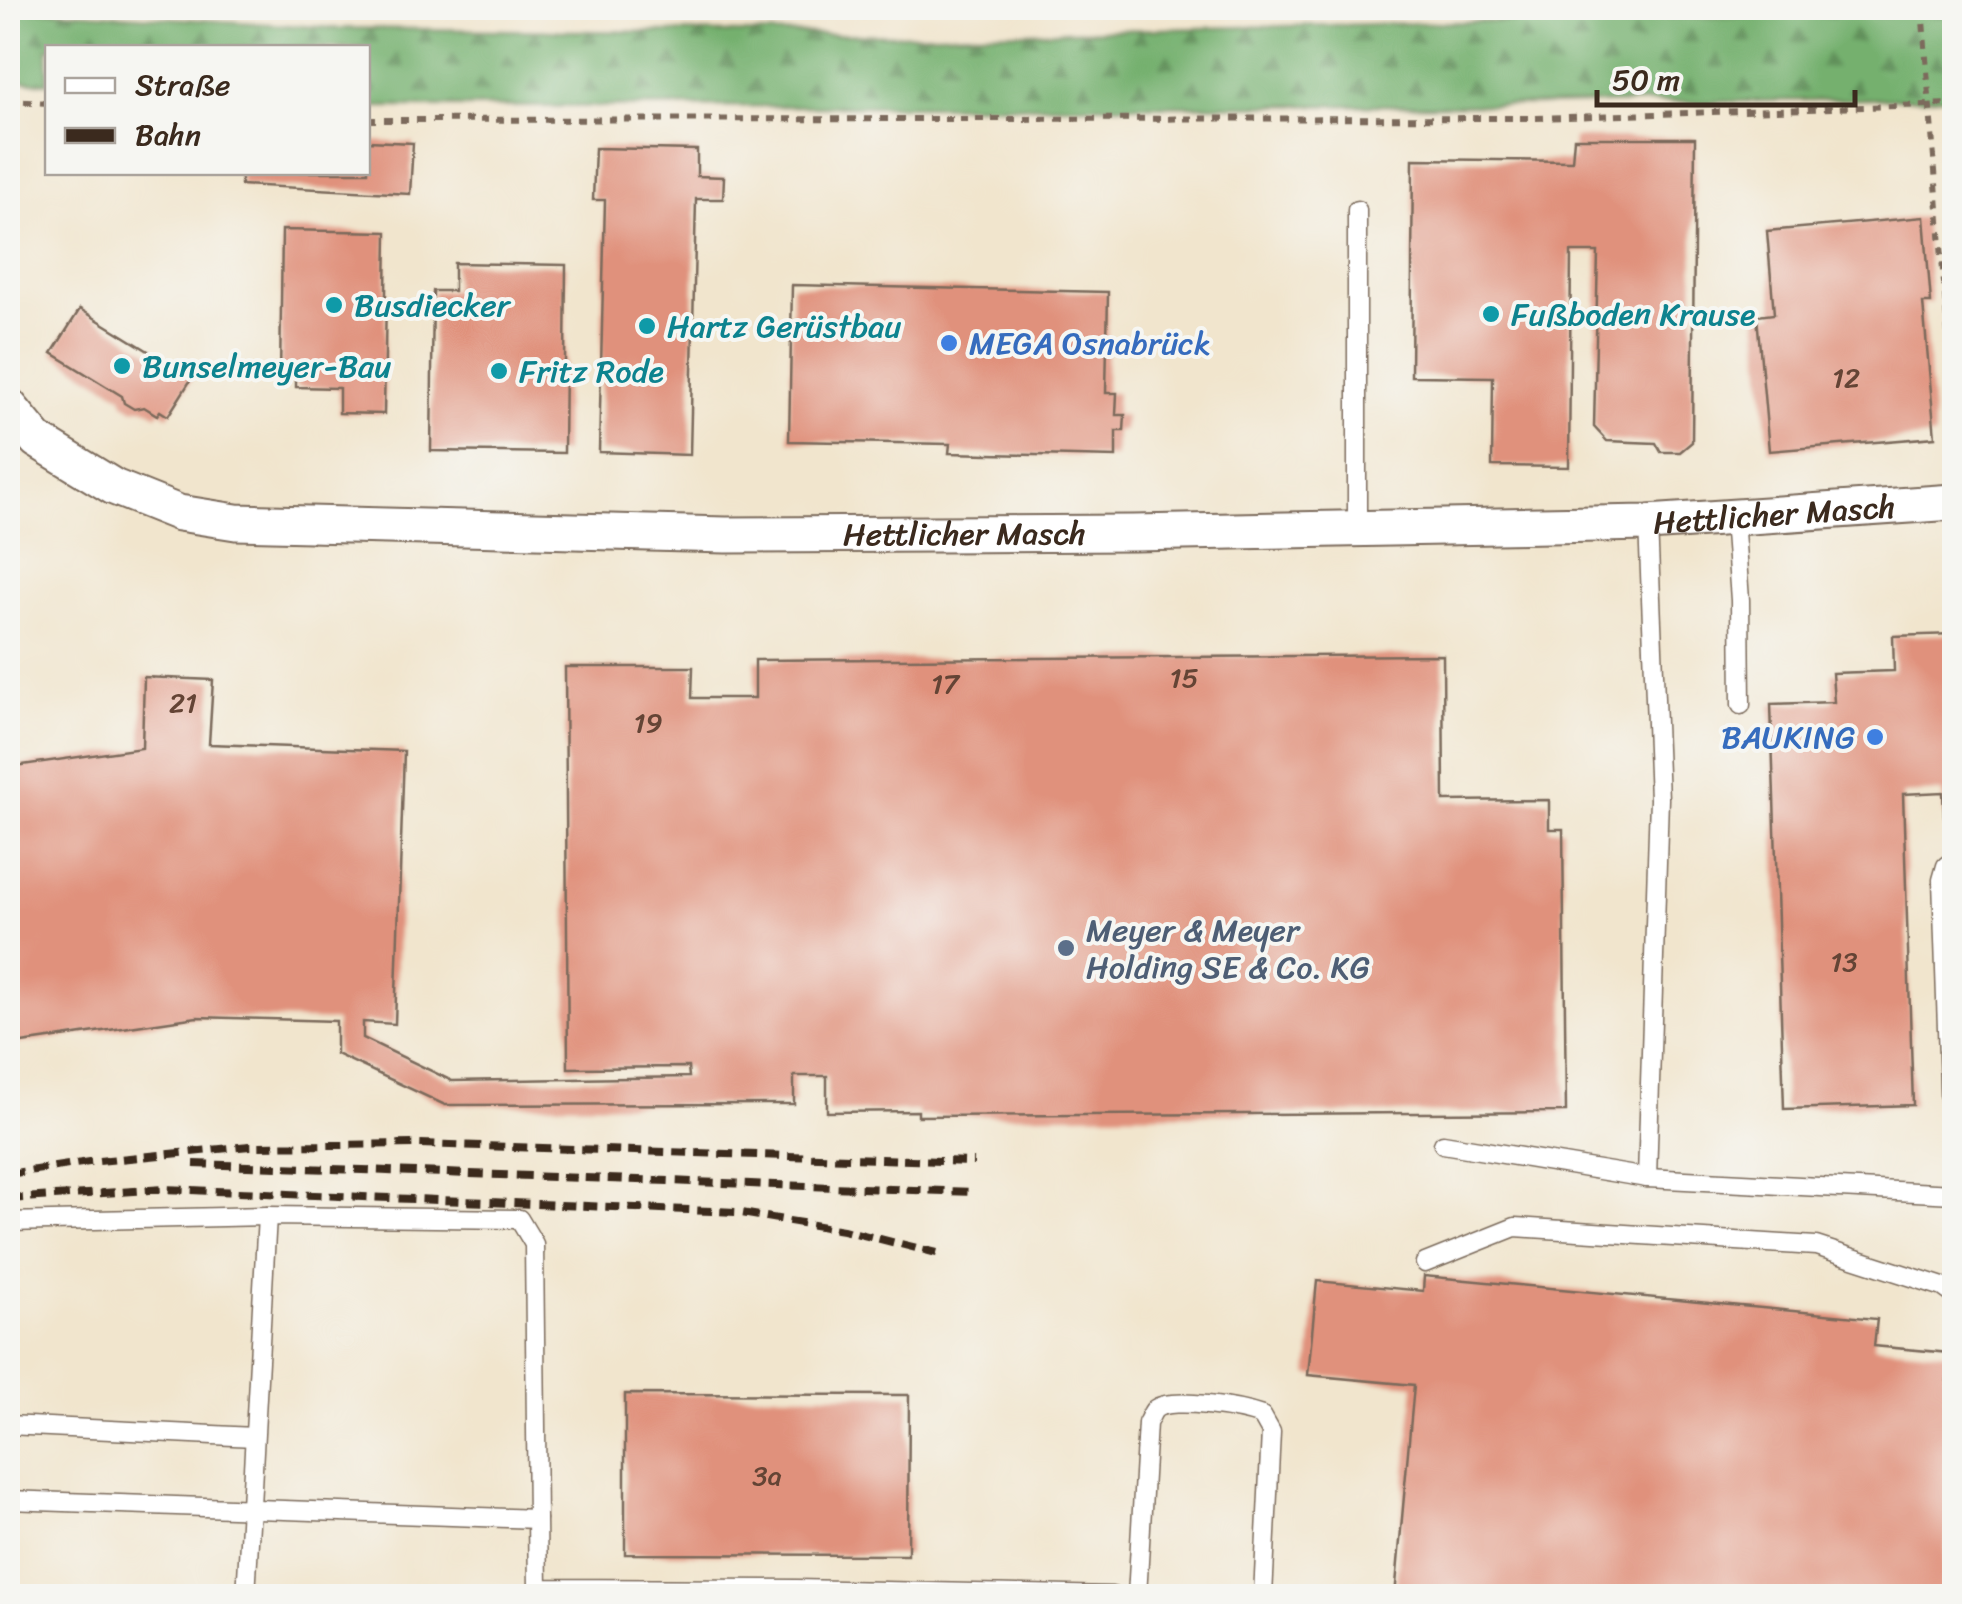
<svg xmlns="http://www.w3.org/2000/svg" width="1962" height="1604" font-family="Sriracha,sans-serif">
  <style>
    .forest { fill: url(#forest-firs); stroke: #586d46; stroke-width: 2.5 }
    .building { fill: #e0917b }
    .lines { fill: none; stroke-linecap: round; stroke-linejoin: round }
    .lane-casing { stroke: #7b6b5b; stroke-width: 21 }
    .street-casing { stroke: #7b6b5b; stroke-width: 39 }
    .path { stroke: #7b6b5b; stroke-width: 6; stroke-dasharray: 8 8; stroke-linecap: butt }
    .lane { stroke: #fff; stroke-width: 18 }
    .street { stroke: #fff; stroke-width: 35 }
    .rail { stroke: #3b2a1e; stroke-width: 8; stroke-dasharray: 15 8; stroke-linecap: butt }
    .culture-dot { fill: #0f9aa8; stroke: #f6f6f2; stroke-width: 4 }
    .shop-dot { fill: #3f7fe0; stroke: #f6f6f2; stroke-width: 4 }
    .service-dot { fill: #5c6f8a; stroke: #f6f6f2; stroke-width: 4 }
    .labels { text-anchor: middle; stroke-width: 8; stroke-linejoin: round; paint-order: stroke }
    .number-label { font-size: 28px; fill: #644435 }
    .culture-label { font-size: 32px; fill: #0d838f; stroke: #f6f6f2; text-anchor: start }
    .shop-label { font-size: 32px; fill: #366cbe; stroke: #f6f6f2; text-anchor: start }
    .street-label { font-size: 32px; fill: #3b2a1e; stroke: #f6f6f2 }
    .service-label { font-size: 32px; fill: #4e5e75; stroke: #f6f6f2; text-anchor: start }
  </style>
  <defs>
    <pattern id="forest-firs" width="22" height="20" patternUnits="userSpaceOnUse" patternTransform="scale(2.5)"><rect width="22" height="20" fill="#74b06e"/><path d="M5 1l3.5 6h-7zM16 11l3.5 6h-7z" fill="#608f5a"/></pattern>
  </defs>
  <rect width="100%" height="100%" fill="#f6f6f2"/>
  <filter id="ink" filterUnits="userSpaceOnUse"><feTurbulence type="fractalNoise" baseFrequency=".01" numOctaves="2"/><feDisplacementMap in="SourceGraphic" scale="20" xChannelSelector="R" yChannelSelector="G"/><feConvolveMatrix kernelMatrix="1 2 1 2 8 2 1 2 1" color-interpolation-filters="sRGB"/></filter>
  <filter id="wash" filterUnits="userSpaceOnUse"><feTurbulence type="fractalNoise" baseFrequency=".0048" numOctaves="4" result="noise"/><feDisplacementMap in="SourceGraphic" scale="40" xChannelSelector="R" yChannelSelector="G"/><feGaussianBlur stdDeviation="2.25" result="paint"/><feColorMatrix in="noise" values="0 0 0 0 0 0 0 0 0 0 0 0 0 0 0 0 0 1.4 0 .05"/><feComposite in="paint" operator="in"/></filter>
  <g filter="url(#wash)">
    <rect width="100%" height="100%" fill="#f1e5cd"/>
    <path class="forest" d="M8 8 335 28 896 35 1821 14 1876 8H1954V96L1932 98 1536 105 368 107V48H48L47 83 8 80Z"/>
    <g id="blocks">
      <g class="building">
        <path d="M1574 138H1695L1692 442 1680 452H1661L1656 443 1607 441 1594 427 1598 252H1571L1569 467 1492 466 1493 377 1411 376 1413 159 1572 161Z"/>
        <path d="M368 141 413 143 410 194 241 185V172H368Z"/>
        <path d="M595 148 697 150V176L724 177 723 199H696L690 455 599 452 605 200H593Z"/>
        <path d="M1924 217 1931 303H1923L1935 437 1769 451 1757 316 1774 314 1767 231Z"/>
        <path d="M282 230 387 232 384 414 339 413V388L296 387V378H280Z"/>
        <path d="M454 263 566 265 564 453 431 451 433 291H454Z"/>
        <path d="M792 285 1108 292 1106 393H1117L1116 415H1125L1124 431H1116V457L949 453 950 444 789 441Z"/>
        <path d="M80 309 192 378 168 416 160 411 157 415 144 407 134 409 124 403 122 396 52 353Z"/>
        <path d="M1954 634V817H1944L1943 792 1903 794 1913 1105 1784 1109 1771 704 1834 702 1832 673 1894 671 1893 636Z"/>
        <path d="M1443 655 1444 801 1549 800V829H1563L1566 1112 918 1116V1111L827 1112V1076H794V1104L445 1105 336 1054V1021L197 1017 8 1045V767L142 748 144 677 213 680 209 744 404 751 395 1024 363 1022V1038L452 1081 689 1077 688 1067 568 1068 565 667H693L692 698H755V660Z"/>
        <path d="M1424 1276 1877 1319 1874 1346 1949 1353 1947 1381 1954 1382V1460L1942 1596H1395L1414 1385 1308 1375 1317 1281 1423 1291Z"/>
        <path d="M625 1394 909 1395 908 1555 625 1554Z"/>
      </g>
    </g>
  </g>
  <g filter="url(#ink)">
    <use href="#blocks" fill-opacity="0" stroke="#7b6b5b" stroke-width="2.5"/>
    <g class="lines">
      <g class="lane-casing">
        <g id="lane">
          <path d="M1357 210V530"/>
          <path d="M1734 518 1740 600 1741 705"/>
          <path d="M1954 860 1946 866 1942 880 1950 1118 1954 1125"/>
          <path d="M1443 1144 1647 1178 1954 1194"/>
          <path d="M1647 1178 1659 799 1648 523"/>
          <path d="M8 1222 267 1216"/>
          <path d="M1425 1263 1515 1227 1816 1246 1943 1287 1954 1295"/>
          <path d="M8 1425 254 1437"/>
          <path d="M8 1500 537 1519 538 1588 797 1589 1112 1596"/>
          <path d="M246 1596 267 1216 519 1219 534 1244 537 1519"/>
          <path d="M1137 1596 1147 1423C1150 1419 1151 1413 1155 1409 1172 1396 1242 1409 1262 1416L1271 1432 1263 1596"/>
        </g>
      </g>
      <g class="street-casing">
        <g id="street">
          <path id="s1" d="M8 405 37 440 114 487 179 513 236 522 726 535 1134 533 1648 523 1954 502"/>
        </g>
      </g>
      <g class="path">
        <path d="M1922 8 1954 409"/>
        <path d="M8 101 48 103"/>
        <path d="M368 120 1536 118 1954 104"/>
      </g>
      <use href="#lane" class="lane"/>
      <use href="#street" class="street"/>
      <g class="rail">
        <path d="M194 1164 972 1192"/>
        <path d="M8 1174 89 1162 250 1146 419 1144 974 1162"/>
        <path d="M8 1199 165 1189 736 1212 843 1230 937 1253"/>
      </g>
    </g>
  </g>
  <g class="culture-dot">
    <circle cx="334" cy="305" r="10"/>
    <circle cx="1491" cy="314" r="10"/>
    <circle cx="647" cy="326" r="10"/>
    <circle cx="122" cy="366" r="10"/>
    <circle cx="499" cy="371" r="10"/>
  </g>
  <g class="shop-dot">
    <circle cx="949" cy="343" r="10"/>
    <circle cx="1875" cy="737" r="10"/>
  </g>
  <circle class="service-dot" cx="1066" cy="948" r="10"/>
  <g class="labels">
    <g class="number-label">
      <text x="1846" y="387">12</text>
      <text x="1184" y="687">15</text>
      <text x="945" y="693">17</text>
      <text x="183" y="712">21</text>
      <text x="648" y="732">19</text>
      <text x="1844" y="971">13</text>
      <text x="767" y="1485">3a</text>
    </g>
    <g class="culture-label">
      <text x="354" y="316">Busdiecker</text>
      <text x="1511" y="325">Fußboden Krause</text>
      <text x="667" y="337">Hartz Gerüstbau</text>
      <text x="142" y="377">Bunselmeyer-Bau</text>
      <text x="519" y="382">Fritz Rode</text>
    </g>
    <g class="shop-label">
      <text x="969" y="354">MEGA Osnabrück</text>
      <text x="1855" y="748" text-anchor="end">BAUKING</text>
    </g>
    <g class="street-label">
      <text dy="11" stroke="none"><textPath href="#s1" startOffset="1802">Hettlicher Masch</textPath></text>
      <text dy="11" stroke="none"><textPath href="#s1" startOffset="992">Hettlicher Masch</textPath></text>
    </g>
    <g class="service-label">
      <text x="1086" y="941">Meyer &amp; Meyer<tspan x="1086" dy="37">Holding SE &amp; Co. KG</tspan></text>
    </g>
  </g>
  <rect width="1962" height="1604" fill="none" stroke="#f6f6f2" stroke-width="40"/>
  <rect x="45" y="45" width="325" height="130" fill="#f6f6f2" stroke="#aba49d" stroke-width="2.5"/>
  <rect x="65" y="78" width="50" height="15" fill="#ffffff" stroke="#aba49d" stroke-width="2.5"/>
  <text x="135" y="95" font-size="30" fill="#3b2a1e">Straße</text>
  <rect x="65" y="128" width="50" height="15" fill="#3b2a1e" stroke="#aba49d" stroke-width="2.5"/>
  <text x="135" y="145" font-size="30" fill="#3b2a1e">Bahn</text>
  <path d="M1597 90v15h258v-15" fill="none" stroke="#3b2a1e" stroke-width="5"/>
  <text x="1612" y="90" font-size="30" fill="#3b2a1e" stroke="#f6f6f2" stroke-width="8" paint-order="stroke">50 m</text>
</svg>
